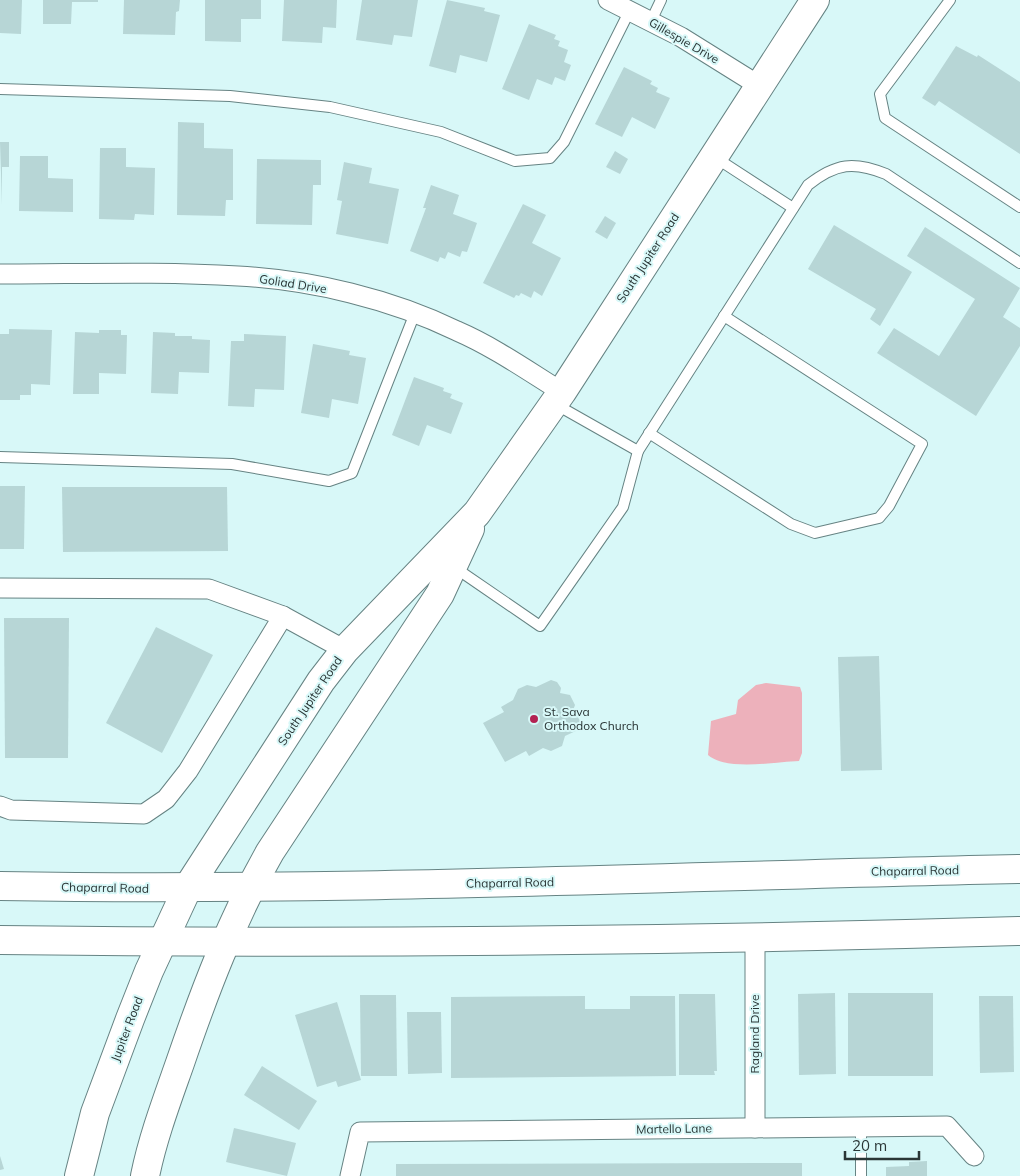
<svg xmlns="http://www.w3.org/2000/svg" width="1020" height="1176" font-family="Mulish,sans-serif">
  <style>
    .green { fill: #edb1bb }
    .building { fill: #b7d6d6 }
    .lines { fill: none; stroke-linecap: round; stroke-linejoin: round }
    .lane-casing { stroke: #668383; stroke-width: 12 }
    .street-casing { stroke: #668383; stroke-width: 21 }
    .secondary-casing { stroke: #668383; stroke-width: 30 }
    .lane { stroke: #fff; stroke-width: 10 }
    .street { stroke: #fff; stroke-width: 19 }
    .secondary { stroke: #fff; stroke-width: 28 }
    .poi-dot { fill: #b32252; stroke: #d8f8f8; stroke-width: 2 }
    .labels { text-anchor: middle; stroke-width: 4; stroke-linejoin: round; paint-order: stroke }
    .street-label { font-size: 12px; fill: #2a3636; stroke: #d8f8f8 }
    .poi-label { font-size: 12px; fill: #2a3636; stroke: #d8f8f8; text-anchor: start }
  </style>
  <rect width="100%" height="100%" fill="#d8f8f8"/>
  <path class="green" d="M766 683 800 687 802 693V753L799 761C774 762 726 771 708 755L711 721 736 714 738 700 756 685Z"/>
  <g class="building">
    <path d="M0 0H22L21 34 0 33Z"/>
    <path d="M43 0H98V2H72L71 24H43Z"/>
    <path d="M124 0H180L179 11 176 12 175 35 123 34Z"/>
    <path d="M205 0H261V19H241V42L205 41Z"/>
    <path d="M284 0H337L336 28 323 27 322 43 282 41Z"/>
    <path d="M362 0H418L412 37 394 35 392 45 356 40Z"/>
    <path d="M447 0 485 8 484 11 500 15 487 62 460 55 456 73 429 66Z"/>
    <path d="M529 24 556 35 554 39 560 41 558 46 568 50 564 62 571 65 565 81 555 77 552 85 537 79 529 100 502 89Z"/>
    <path d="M956 46 977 57 978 55 1020 82V154L939 101 935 106 922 98Z"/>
    <path d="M624 67 652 81 650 84 658 88 656 92 670 98 655 129 632 117 622 137 595 124Z"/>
    <path d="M178 122 204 123V148L233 149V200H226L225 216 177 215Z"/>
    <path d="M0 142H9V167H2V205Z"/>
    <path d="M100 148H126V167L155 168 154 215 135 214 134 220 99 219Z"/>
    <path d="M615 151 628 159 620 174 606 167Z"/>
    <path d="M20 156H48V178L73 179V212L19 211Z"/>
    <path d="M257 159 321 160V185H313L312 225 256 224Z"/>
    <path d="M344 162 372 168 369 183 399 189 388 244 336 234 342 201 337 200Z"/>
    <path d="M431 185 459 195 453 214 477 223 467 252 462 251 460 257 448 252 445 259 440 257 438 262 410 251 426 208H423Z"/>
    <path d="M523 204 546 215 532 243 561 258 542 296 534 291 531 298 521 293 519 296 516 295 514 298 483 283Z"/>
    <path d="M605 216 616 223 607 239 595 232Z"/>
    <path d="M834 225 912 272 880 326 870 319 876 309 808 269Z"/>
    <path d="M925 227 1020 288 1003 317 1020 328V346L976 416 877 353 894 328 939 356 975 299 907 256Z"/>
    <path d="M9 329 52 330 50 385 31 384V395H20V400H0V334H9Z"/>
    <path d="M99 330H121V335H127L126 374 99 373V394H73L75 332 99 333Z"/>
    <path d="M153 332 175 333V336H192V339L210 340 209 373 179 372 178 394 151 393Z"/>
    <path d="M244 334 286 336 284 390 255 389 254 407 228 406 231 341H244Z"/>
    <path d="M313 344 350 351 349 355 366 358 358 404 332 399 329 418 301 413Z"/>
    <path d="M414 377 444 388 443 391 452 394 450 398 463 403 451 434 427 425 419 446 392 435Z"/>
    <path d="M0 486H25L24 549H0Z"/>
    <path d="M62 487H227L228 551 63 552Z"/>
    <path d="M4 618H69L68 758H5Z"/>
    <path d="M156 627 213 655 162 753 106 723Z"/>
    <path d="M879 656 882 770 841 771 838 657Z"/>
    <path d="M551 680 557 682 561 688 560 693 570 695 575 705 571 716H577L581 722 580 729 565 736 562 746 551 751 543 748 529 756 526 751 505 762 483 723 504 712 501 707 513 700 518 689 527 685 536 687Z"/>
    <path d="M835 993 836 1074 799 1075 798 994Z"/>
    <rect x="848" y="993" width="85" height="83"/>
    <path d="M679 994H715L717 1071H714L715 1075H679Z"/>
    <path d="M360 995H396L397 1076H361Z"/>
    <path d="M585 996V1009H630V996H675L676 1076 451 1078V997Z"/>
    <path d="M979 996H1013L1014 1072 980 1073Z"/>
    <path d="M337 1002 361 1080 338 1087 336 1081 317 1087 295 1015Z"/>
    <path d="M407 1012H441L442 1073 408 1074Z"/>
    <path d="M262 1066 317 1101 299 1130 244 1095Z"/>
    <path d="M234 1128 296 1143 287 1176 226 1162Z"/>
    <path d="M0 1156 4 1169 0 1170Z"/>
    <path d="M927 1161V1176H886V1167L909 1166V1162Z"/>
    <path d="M757 1163H802V1176H396V1164Z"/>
  </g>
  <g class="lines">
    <g class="lane-casing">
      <g id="lane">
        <path d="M950 0 880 94 885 118 1020 207"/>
        <path d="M651 21 661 0"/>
        <path d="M0 89 230 96 330 107 441 132 515 161 550 158 564 142 630 10"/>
        <path d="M716 158 793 208"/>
        <path d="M555 404 638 451 808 185C836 163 854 161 886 174L1020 263"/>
        <path d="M649 433 791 524 815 533 879 518 889 506 922 444 724 316"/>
        <path d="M0 457 232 464 329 481 352 473 415 313"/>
        <path d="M454 567 540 626 623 507 638 451"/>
        <path d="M861 1176V1127"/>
      </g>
    </g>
    <g class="street-casing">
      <g id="street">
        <path d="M608 0 681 37 758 85"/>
        <path d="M0 274C79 274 159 271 238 276 312 280 391 299 457 331 494 347 528 371 562 392"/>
        <path d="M0 588 209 589 283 616 345 650"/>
        <path d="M0 806 11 810 144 814 166 799 188 771 283 616"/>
        <path d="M755 939V1128"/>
        <path d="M350 1176 360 1132 947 1126 974 1156"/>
      </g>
    </g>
    <g class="secondary-casing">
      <g id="secondary">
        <path d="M0 886C340 892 680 876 1020 869"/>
        <path d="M0 940C340 944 680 941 1020 931"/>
        <path d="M79 1176 95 1113 130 1019 149 971 188 887 321 681 345 650 477 513 562 392 815 0"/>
        <path d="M145 1176C153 1137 167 1100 180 1063 205 990 232 919 270 852L440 594 470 529"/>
      </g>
    </g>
    <use href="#lane" class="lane"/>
    <use href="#street" class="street"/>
    <use href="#secondary" class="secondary"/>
  </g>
  <circle class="poi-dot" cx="534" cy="719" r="5"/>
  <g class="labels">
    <g class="street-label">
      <text transform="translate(684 41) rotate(30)" y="4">Gillespie Drive</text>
      <text transform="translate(648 258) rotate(-57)" y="4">South Jupiter Road</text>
      <text transform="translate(293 284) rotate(9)" y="4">Goliad Drive</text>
      <text transform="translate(310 701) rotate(-56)" y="4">South Jupiter Road</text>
      <text transform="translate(915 871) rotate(-1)" y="4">Chaparral Road</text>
      <text transform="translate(510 883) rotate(-1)" y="4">Chaparral Road</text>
      <text transform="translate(105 888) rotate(1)" y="4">Chaparral Road</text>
      <text transform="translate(127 1029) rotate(-69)" y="4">Jupiter Road</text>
      <text transform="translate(755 1034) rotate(-90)" y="4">Ragland Drive</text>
      <text transform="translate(674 1129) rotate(-1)" y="4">Martello Lane</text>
    </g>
    <g class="poi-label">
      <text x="544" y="716">St. Sava<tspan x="544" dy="14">Orthodox Church</tspan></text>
    </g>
  </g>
  <path d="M845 1151v8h74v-8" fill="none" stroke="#2a3636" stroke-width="2.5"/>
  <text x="852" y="1151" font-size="15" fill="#2a3636" stroke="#d8f8f8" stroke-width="4" paint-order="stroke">20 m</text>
</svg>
